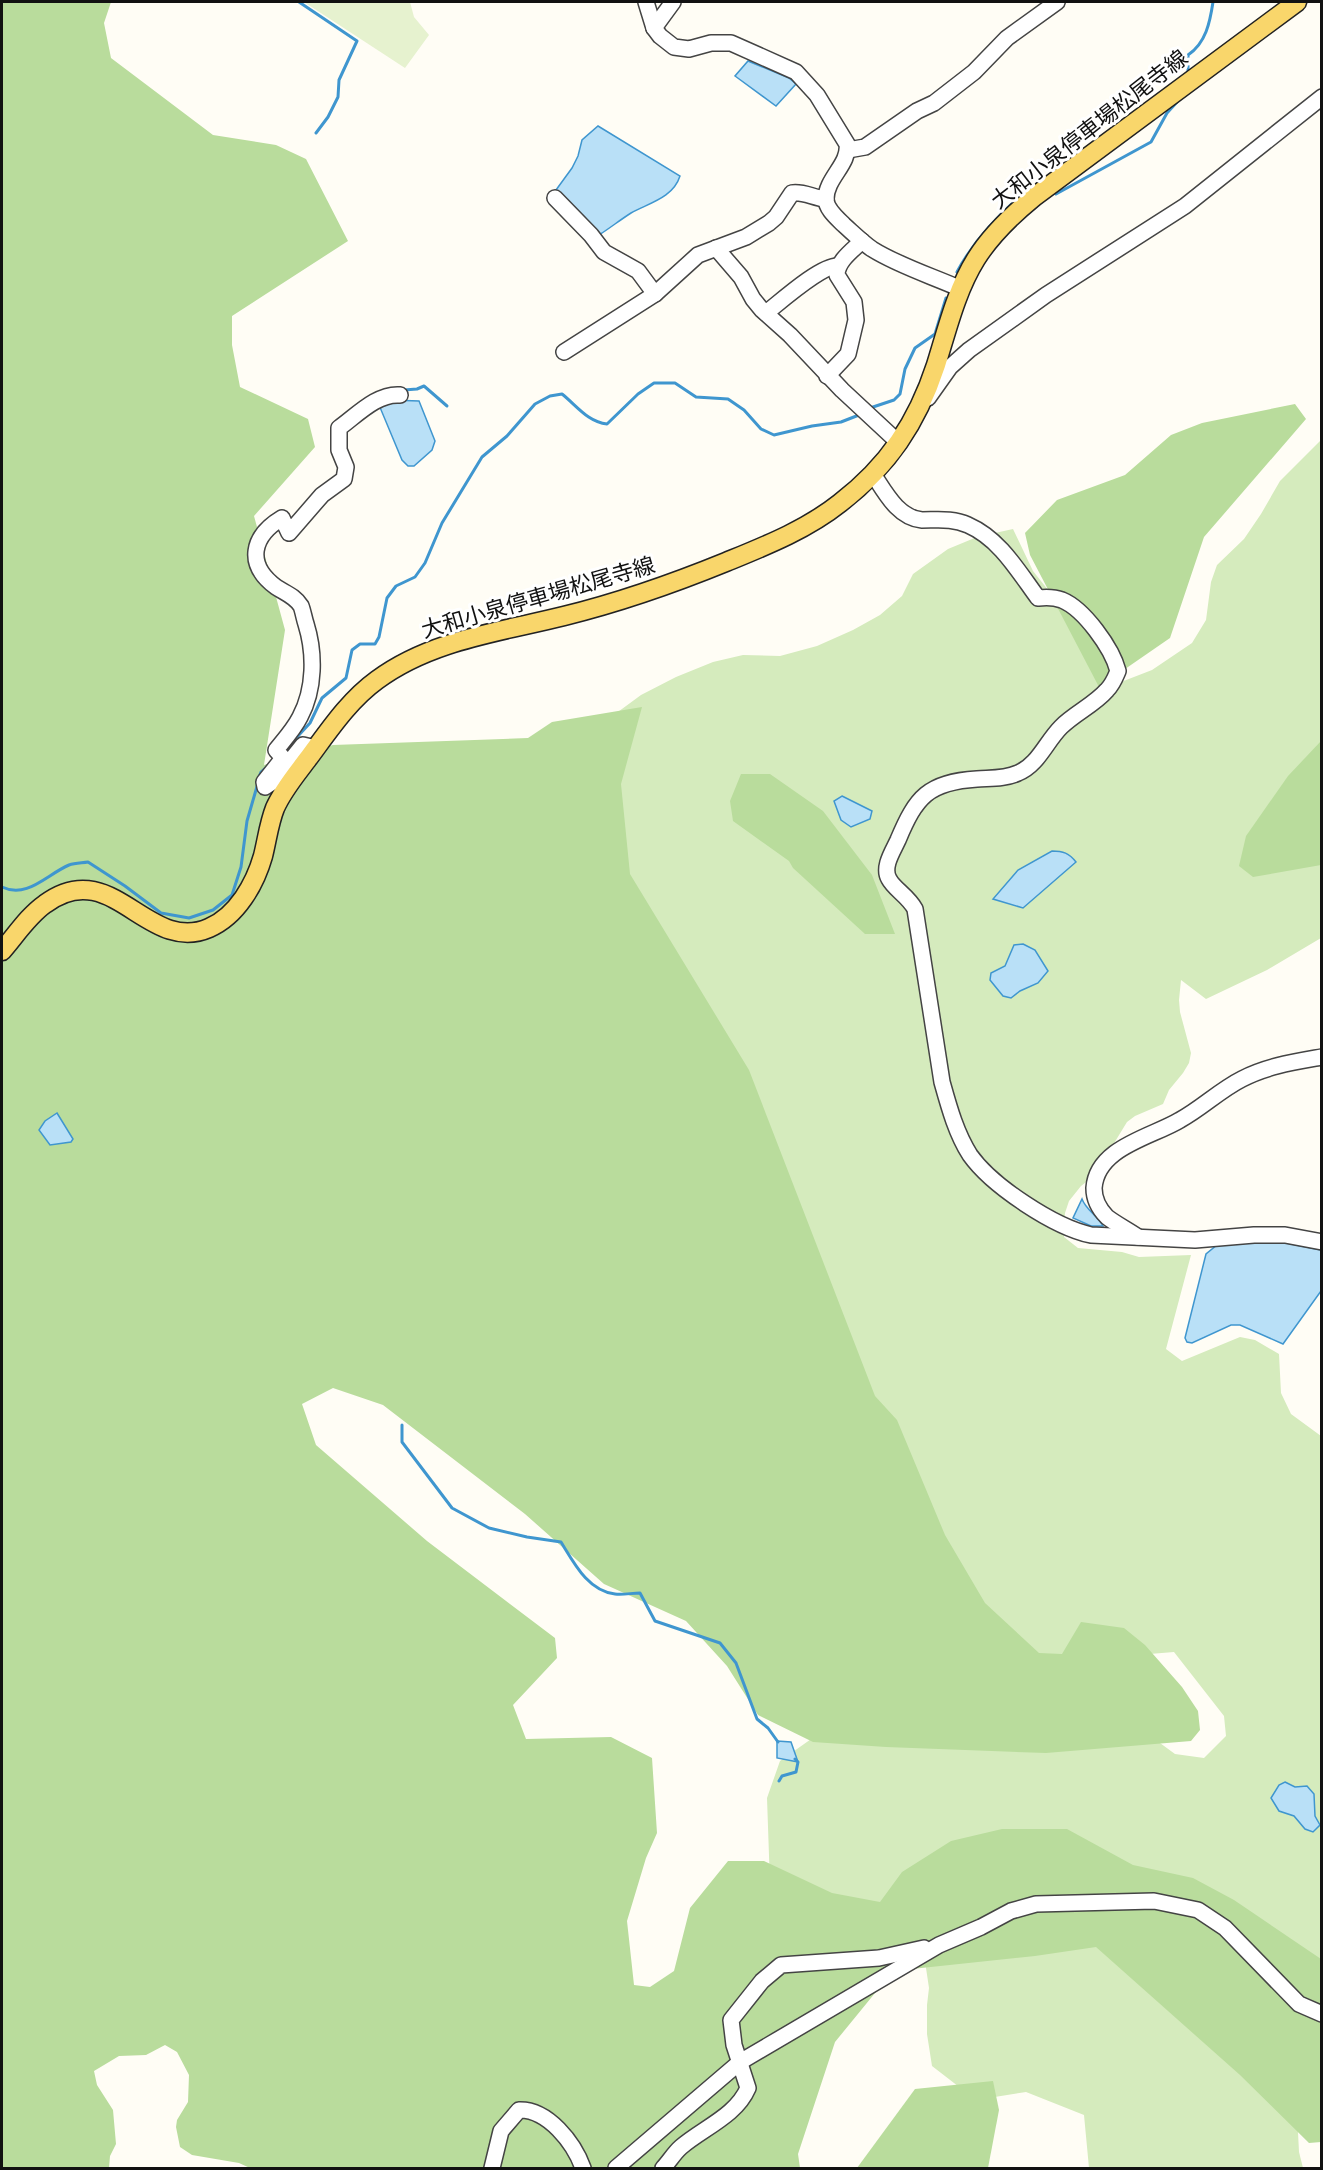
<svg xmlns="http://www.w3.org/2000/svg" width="1323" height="2170" font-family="Spectral,'Noto Sans JP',serif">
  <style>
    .green { fill: #d5ebbd }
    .forest { fill: #b9dc9c }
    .pitch { fill: #e6f2cf }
    .water { fill: #b9e0f7; stroke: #3f96cf; stroke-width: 1.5 }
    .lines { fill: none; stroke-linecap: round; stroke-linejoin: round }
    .stream { stroke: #3f96cf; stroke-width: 3 }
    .minor-casing { stroke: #444; stroke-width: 18 }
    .major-casing { stroke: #222; stroke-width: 21 }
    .minor { stroke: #fff; stroke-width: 15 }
    .major { stroke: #f9d66b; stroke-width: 18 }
    .labels { text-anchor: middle; stroke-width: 6; stroke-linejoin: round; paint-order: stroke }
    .street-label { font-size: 22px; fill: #111; stroke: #fff }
  </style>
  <rect width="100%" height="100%" fill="#fffdf5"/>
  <path class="green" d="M1321 440V938L1267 970 1206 999 1181 980 1179 1000 1180 1012 1191 1053 1189 1063 1183 1073 1169 1090 1163 1104 1135 1116 1127 1122 1094 1176 1081 1186 1069 1201 1065 1213 1064 1237 1078 1248 1122 1252 1139 1257 1191 1255 1166 1349 1182 1361 1240 1337 1255 1340 1279 1354 1281 1393 1291 1414 1321 1436V2014L1296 2093 1299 2152 1303 2168H1089L1084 2115 1026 2092 976 2100 932 2066 927 2034V2005L929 1988 923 1948 771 1913 767 1798 780 1761 831 1725 1134 1724 1175 1754 1204 1758 1226 1736 1224 1716 1174 1652 1113 1657 998 1655 562 753 641 695 676 677 713 662 743 655 780 656 817 646 853 630 880 615 902 596 913 574 948 549 977 537 1013 529 1033 571 1121 682 1152 670 1192 643 1206 620 1211 582 1217 565 1244 539 1261 514 1280 481Z"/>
  <g class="forest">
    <path d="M2 2H111L104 23 111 58 213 135 276 145 306 159 348 241 232 316V345L240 387 308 419 315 447 254 516 285 630 264 765 333 745 528 738 552 722 642 707 621 784 630 874 749 1070 875 1396 897 1420 945 1535 985 1603 1039 1653 1062 1654 1081 1622 1124 1628 1145 1645 1182 1687 1198 1711 1200 1730 1191 1741 1046 1753 886 1747 813 1742 758 1715 727 1666 686 1621 604 1584 525 1514 383 1405 333 1388 302 1404 316 1445 427 1541 555 1638 557 1658 513 1705 526 1739 611 1737 652 1758 657 1833 646 1858 627 1921 634 1985 650 1987 674 1971 690 1908 728 1861H764L832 1893 880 1902 902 1872 951 1841 1002 1829H1067L1133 1865 1193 1878 1234 1900 1321 1959V2142L1309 2143 1240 2075 1096 1947 1035 1956 893 1971 835 2042 798 2154 800 2168H250L239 2163 192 2155 180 2147 176 2127 177 2120 188 2102 189 2075 177 2052 165 2045 146 2055 119 2056 94 2071 97 2085 113 2110 116 2144 110 2156 109 2168H2Z"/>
    <path d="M1295 404 1306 419 1204 537 1170 638 1099 687 1030 555 1025 533 1057 500 1125 475 1171 435 1202 423Z"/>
    <path d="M1321 741V865L1253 877 1239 866 1246 836 1288 776Z"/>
    <path d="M741 774H770L823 811 872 875 895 934H865L793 868 789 861 733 821 730 801Z"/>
    <path d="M993 2081 999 2110 988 2168H857L915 2089Z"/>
  </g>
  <path class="pitch" d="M304 2H410L414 17 429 35 405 68Z"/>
  <g class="water">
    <path d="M748 61 789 78 796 84 776 106 735 76Z"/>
    <path d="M598 126 680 176C673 198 649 203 631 213 620 220 610 228 599 235L556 190 572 168 578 156 582 140Z"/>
    <path d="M390 400 419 401 435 441 432 450 414 466H408L402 460 379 405Z"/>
    <path d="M842 796 872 811 870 819 851 827 841 820 834 801Z"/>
    <path d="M1052 851C1063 851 1069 853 1076 862L1023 908 993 899 1018 870Z"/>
    <path d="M1023 944 1035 950 1048 971 1038 983 1020 991 1011 998 1003 996 990 980 991 973 1005 966 1014 945Z"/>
    <path d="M57 1113 73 1139 71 1142 50 1145 39 1130 45 1121Z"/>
    <path d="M1082 1199C1086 1210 1097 1215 1103 1226H1091L1073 1218Z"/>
    <path d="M1261 1242 1286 1243 1321 1250V1291L1283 1344 1240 1325H1231L1192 1343 1187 1342 1185 1338 1206 1254 1217 1245Z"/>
    <path d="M777 1741 791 1742 798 1762 777 1758Z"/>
    <path d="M1285 1782 1295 1787 1307 1786 1314 1794 1315 1816 1320 1825 1313 1832 1305 1829 1294 1816 1279 1811 1271 1798 1279 1785Z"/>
  </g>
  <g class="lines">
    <g class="stream">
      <path d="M299 2 357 41 339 80 338 97 328 117 316 133"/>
      <path d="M1188 71V55C1206 43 1210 22 1213 2"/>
      <path d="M1056 194 1151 142 1167 113 1177 102"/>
      <path d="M957 272C975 238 1002 211 1032 186"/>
      <path d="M404 393V390L417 389 424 386 447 406"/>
      <path d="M870 408 894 400 900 394 905 369 915 348 935 334 946 298"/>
      <path d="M286 749 310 723 322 698 346 678 352 650 360 644H375L379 637 387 598 396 586 415 577 425 563 442 523 482 457 507 436 535 404 550 396 562 394C577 406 588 422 607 424L638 394 654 383H675L696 397 728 399 744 410 761 429 774 435 812 426 841 422 859 415"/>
      <path d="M259 777 261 772 270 764"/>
      <path d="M2 887C27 899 46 875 69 865 75 863 82 863 88 862L125 886 161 913 189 918 213 910 232 895 241 867 247 821 258 783"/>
      <path d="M402 1425V1442L452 1508 489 1528 527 1537 561 1542C574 1563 588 1591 615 1594 623 1595 632 1593 640 1593L655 1621 720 1643 736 1663 757 1719 768 1728 778 1742"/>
      <path d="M779 1781 782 1776 796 1772 798 1762 795 1759"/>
    </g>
    <g class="minor-casing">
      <g id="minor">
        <path d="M646 2 654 28 660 36 674 47 689 49 711 43H731L796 72 817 95 847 144C850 164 826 178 826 199 826 209 837 218 844 225 853 233 862 242 872 249 899 266 932 276 961 289"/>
        <path d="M654 28 673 2"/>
        <path d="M848 150 865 147 917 111 934 103 974 72 1007 38 1057 2"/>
        <path d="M555 198 591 235 604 252 638 271 655 294"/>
        <path d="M716 248 741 277 753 299 762 310 790 335 842 390 899 443"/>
        <path d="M766 313C780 302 821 265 838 266"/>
        <path d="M564 352 655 294 698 255 746 237 769 223 776 217 792 193C803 191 814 198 826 199"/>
        <path d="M827 376 848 354 856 320 854 302 837 275C837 261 853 250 862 241"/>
        <path d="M928 398 950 367 969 350 1046 295 1185 206 1322 97"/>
        <path d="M873 474C885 492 898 518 922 520 938 520 953 518 968 525 1000 539 1018 571 1038 598 1046 597 1054 597 1062 600 1084 609 1112 648 1118 671 1115 678 1113 684 1107 690 1094 705 1075 713 1061 727 1046 742 1038 765 1018 773 1005 779 991 778 977 779 928 782 916 797 898 840 893 851 882 867 889 879 894 889 908 896 915 909L942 1082C949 1107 956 1133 970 1155 992 1186 1054 1227 1091 1235L1195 1240 1254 1235H1285L1322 1242"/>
        <path d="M316 748 303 745 274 781 265 787 264 782 283 758 276 750C284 740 294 729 300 717 315 689 315 653 306 624 304 618 303 611 301 606 295 596 285 593 276 587 245 564 252 536 282 518L289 533 322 495 344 479 346 467 339 450V428C356 416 377 393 400 395"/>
        <path d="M1138 1237C1128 1230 1116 1224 1107 1217 1099 1209 1094 1200 1094 1188 1097 1147 1152 1137 1180 1120 1202 1108 1220 1090 1242 1079 1267 1066 1294 1062 1322 1057"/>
        <path d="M492 2168 501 2131 519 2110C548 2109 574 2143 583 2168"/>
        <path d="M616 2168 740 2062 939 1945 981 1927 1011 1911 1036 1904 1154 1901 1198 1910 1225 1928 1299 2004 1322 2014"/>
        <path d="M663 2168C669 2162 674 2153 681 2147 703 2128 736 2116 748 2088L734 2045 731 2020 762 1981 781 1965 879 1958 924 1948"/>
      </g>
    </g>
    <g class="major-casing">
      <path id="major" d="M2 951C16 935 28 916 45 904 112 854 147 955 209 928 237 916 255 884 263 856 267 840 269 823 275 808 283 790 295 776 307 760 328 732 348 701 377 680 431 640 500 632 564 616 621 602 672 584 726 562 765 546 806 530 840 503 888 466 917 423 936 365 947 330 956 291 976 259 991 235 1012 215 1034 197L1297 2"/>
    </g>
    <use href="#minor" class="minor"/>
    <use href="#major" class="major"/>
  </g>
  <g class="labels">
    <g class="street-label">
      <text transform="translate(1089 129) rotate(-38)" y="8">大和小泉停車場松尾寺線</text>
      <text transform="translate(538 597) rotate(-16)" y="8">大和小泉停車場松尾寺線</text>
    </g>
  </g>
  <rect width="1323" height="2170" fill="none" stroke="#111111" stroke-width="6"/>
</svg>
